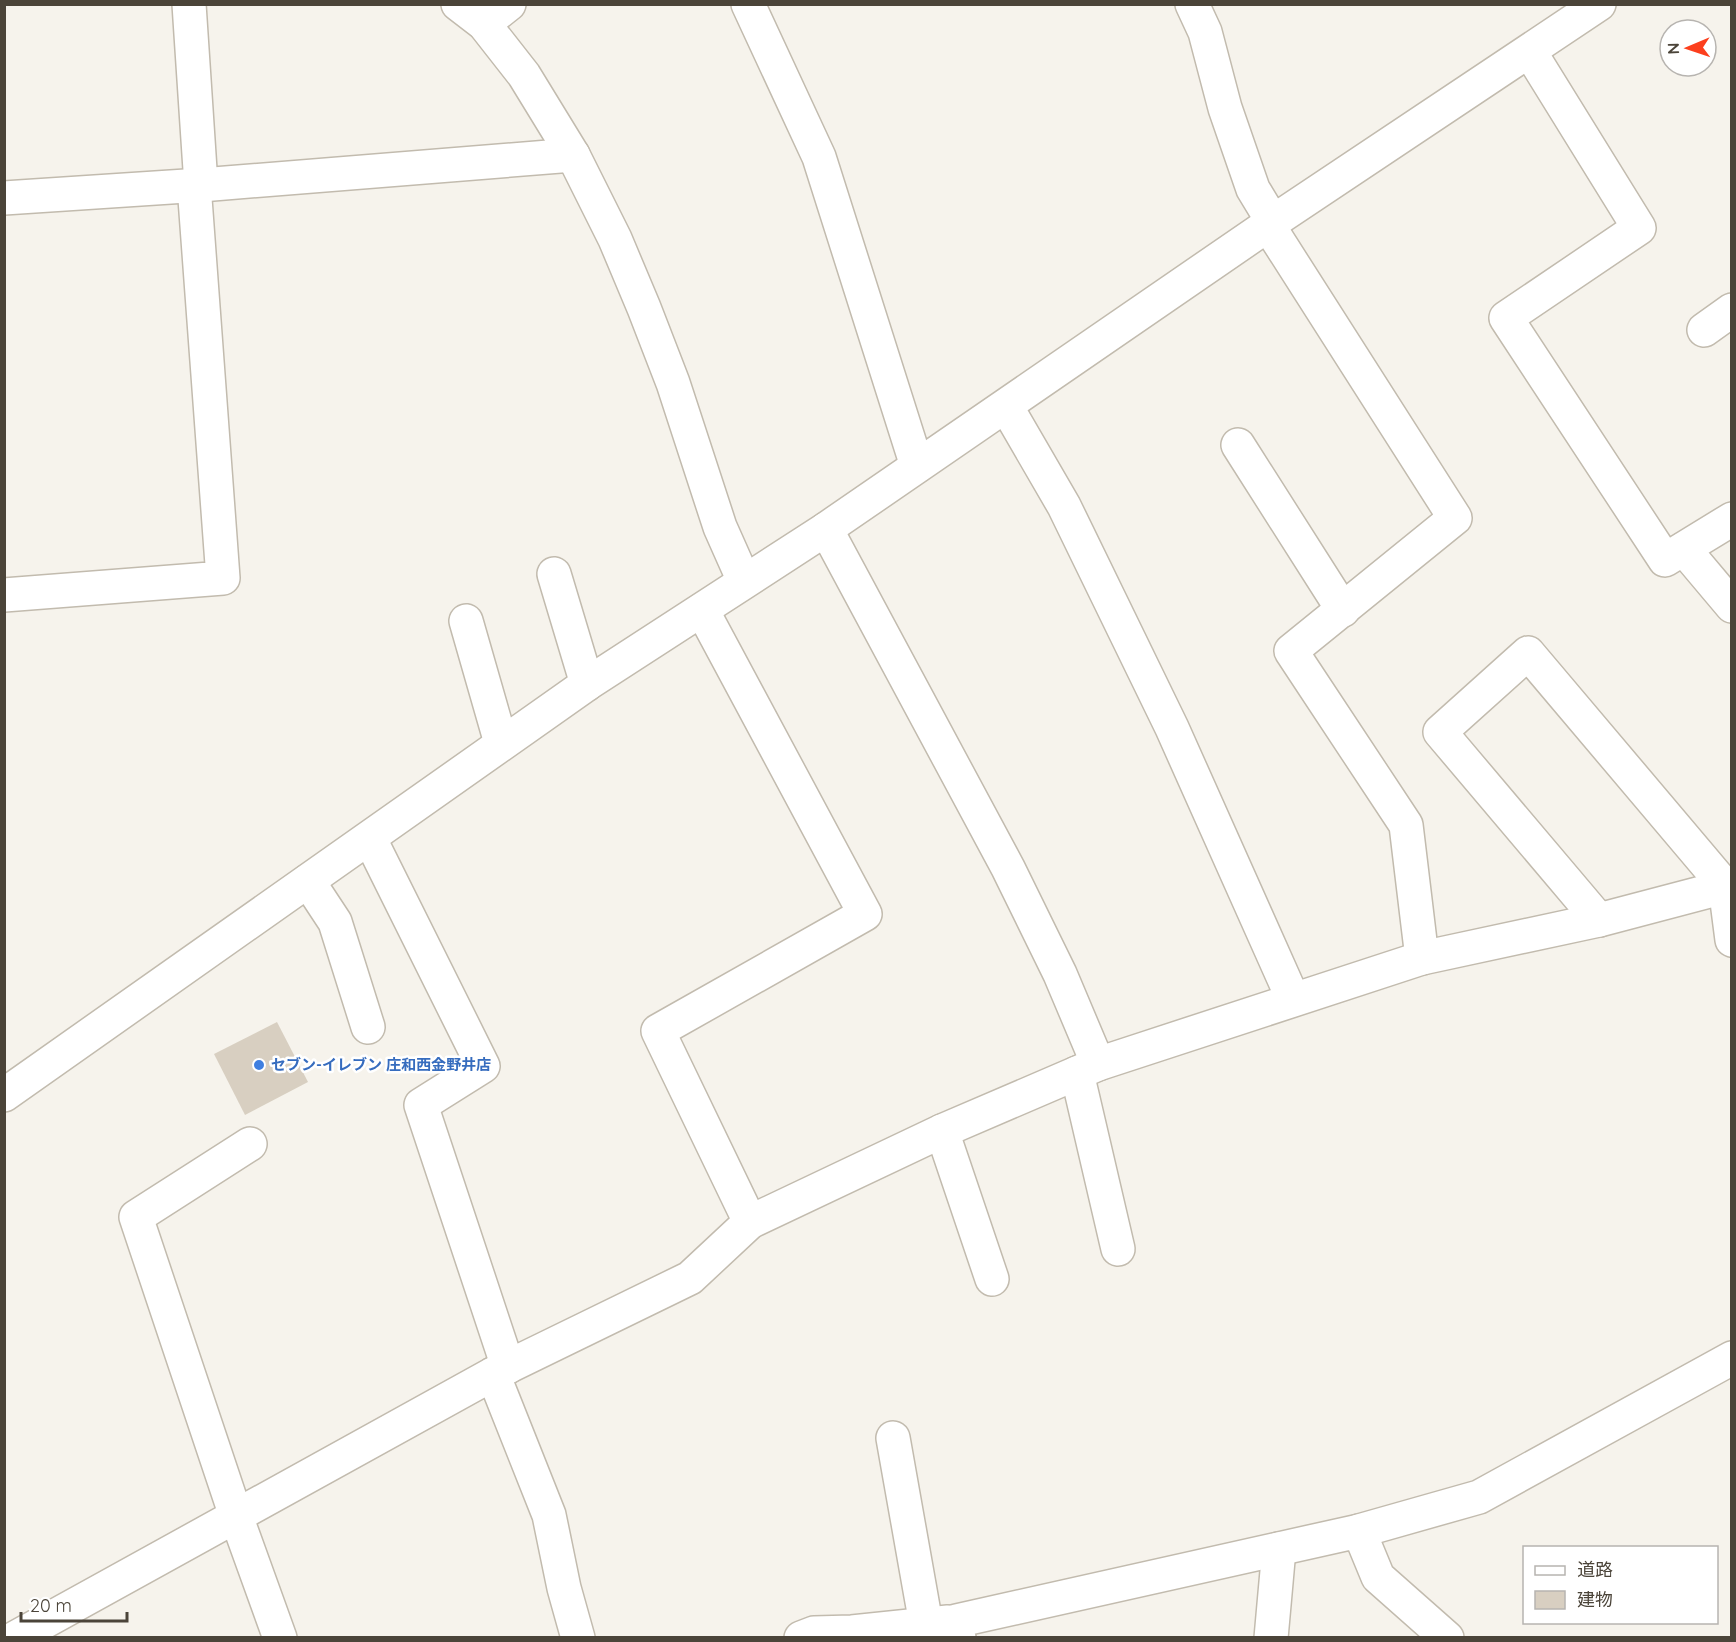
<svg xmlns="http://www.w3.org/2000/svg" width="1736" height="1642" font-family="Quicksand,'Noto Sans JP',sans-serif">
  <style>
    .building { fill: #d8cfc1 }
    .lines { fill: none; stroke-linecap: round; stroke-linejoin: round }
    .minor-casing { stroke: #c2bbae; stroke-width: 36 }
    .minor { stroke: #fff; stroke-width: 33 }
    .shop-dot { fill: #3f7fe0; stroke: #fff; stroke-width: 2 }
    .labels { text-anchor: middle; stroke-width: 5; stroke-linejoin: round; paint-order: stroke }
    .shop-label { font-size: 15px; font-weight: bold; fill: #366cbe; stroke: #fff; text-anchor: start }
  </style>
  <rect width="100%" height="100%" fill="#f6f3ec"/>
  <path class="building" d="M277 1022 308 1082 245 1115 214 1054Z"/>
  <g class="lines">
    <g class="minor-casing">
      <g id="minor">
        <path d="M189 4 201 185"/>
        <path d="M458 4 484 24 524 75 573 155 615 239 644 308 673 383 720 527 744 581"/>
        <path d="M748 4 819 157 917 466"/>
        <path d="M1192 4 1205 32 1225 108 1253 189 1273 222"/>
        <path d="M484 24 509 4"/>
        <path d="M1530 52 1639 228 1506 318 1665 560 1732 519"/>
        <path d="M4 198 201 185 573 155"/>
        <path d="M1268 225 1455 518 1291 651 1406 825 1422 958"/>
        <path d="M1704 330 1732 310"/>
        <path d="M1006 406 1064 506 1172 728 1293 999"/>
        <path d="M1238 445 1343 610"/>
        <path d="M826 529 1008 868 1060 974 1098 1064"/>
        <path d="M1684 549 1732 606"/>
        <path d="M554 574 587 684"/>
        <path d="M4 595 223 578 194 185"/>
        <path d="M702 610 865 914 658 1031 750 1222"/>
        <path d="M466 621 501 743"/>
        <path d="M370 839 483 1066 421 1105 508 1367"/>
        <path d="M308 881 335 922 368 1027"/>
        <path d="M1599 920 1440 732 1528 653 1725 886 1732 940"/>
        <path d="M1077 1073 1118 1249"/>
        <path d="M4 1095 587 684 826 529 1268 225 1599 4"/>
        <path d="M942 1131 992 1279"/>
        <path d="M250 1144 136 1217 236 1516 280 1638"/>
        <path d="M493 1374 549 1515 564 1588 578 1638"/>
        <path d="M893 1438 926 1624"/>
        <path d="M1359 1531 1479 1497 1732 1358"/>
        <path d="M15 1638 493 1374 690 1278 750 1222 942 1131 1098 1064 1422 958 1599 920 1732 885"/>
        <path d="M801 1638 814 1633 852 1632 948 1622"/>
        <path d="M959 1638 956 1621 1359 1531 1378 1577 1447 1638"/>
        <path d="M1271 1638 1279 1549"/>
      </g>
    </g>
    <use href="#minor" class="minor"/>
  </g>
  <circle class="shop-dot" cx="259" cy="1065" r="6"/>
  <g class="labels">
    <g class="shop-label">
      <text x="271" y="1070">セブン-イレブン 庄和西金野井店</text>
    </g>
  </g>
  <rect width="1736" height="1642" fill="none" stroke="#4b4439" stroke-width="12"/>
  <rect x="1523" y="1546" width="195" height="78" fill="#ffffff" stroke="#b7b4b0" stroke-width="1.5"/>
  <rect x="1535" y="1566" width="30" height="9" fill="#ffffff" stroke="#b7b4b0" stroke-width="1.5"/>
  <text x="1577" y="1576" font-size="18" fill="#4b4439">道路</text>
  <rect x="1535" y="1591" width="30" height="18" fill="#d8cfc1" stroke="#b7b4b0" stroke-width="1.5"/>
  <text x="1577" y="1606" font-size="18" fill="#4b4439">建物</text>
  <g transform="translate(1688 48) rotate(268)"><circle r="28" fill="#ffffff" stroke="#b7b4b0" stroke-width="1.5"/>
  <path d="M0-4.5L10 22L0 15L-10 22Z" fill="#fc3f1d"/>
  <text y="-9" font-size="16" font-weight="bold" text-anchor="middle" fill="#4b4439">N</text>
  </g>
  <path d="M21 1612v9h106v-9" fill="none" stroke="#4b4439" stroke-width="3"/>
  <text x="30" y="1612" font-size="18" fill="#4b4439" stroke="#ffffff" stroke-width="4.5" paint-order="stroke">20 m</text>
</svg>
